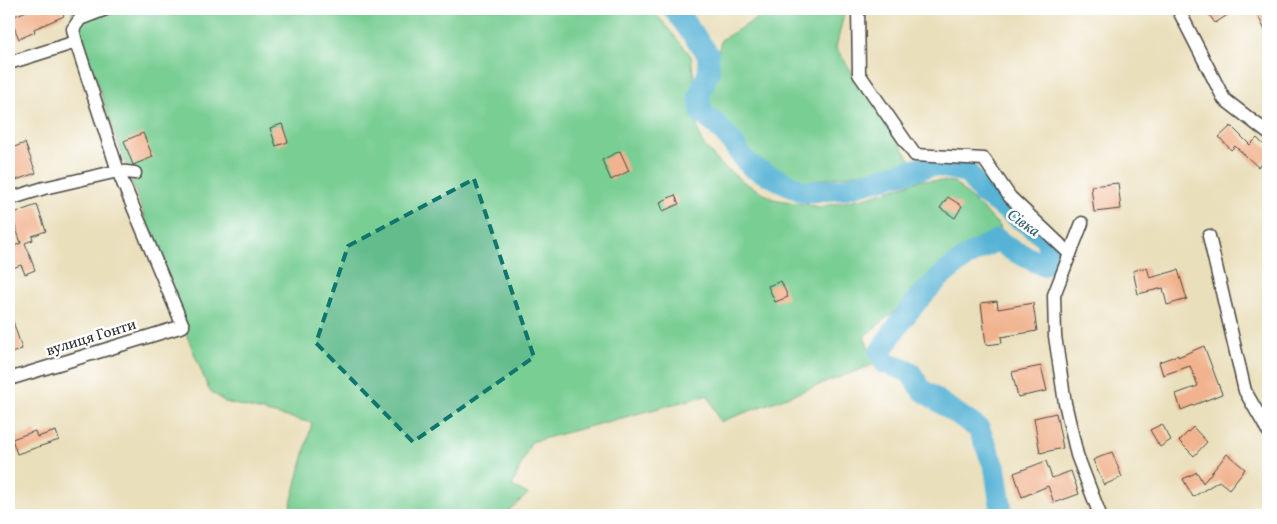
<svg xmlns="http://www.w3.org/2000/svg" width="1277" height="524" font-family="Vollkorn,serif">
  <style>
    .green { fill: #78ce93; stroke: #527c5f }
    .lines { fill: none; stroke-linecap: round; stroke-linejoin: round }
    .river { stroke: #57b3d5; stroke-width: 22 }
    .building { fill: #f1b38e }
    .minor-casing { stroke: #484641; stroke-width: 15 }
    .minor { stroke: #fff; stroke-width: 12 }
    .marked { fill: #0f766e; fill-opacity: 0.2; stroke: #0f766e; stroke-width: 4; stroke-dasharray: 10 6; stroke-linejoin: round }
    .labels { text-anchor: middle; stroke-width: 5; stroke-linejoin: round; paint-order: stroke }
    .street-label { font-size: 15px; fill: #2b2b2b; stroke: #fff }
    .water-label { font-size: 16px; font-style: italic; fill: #3d616f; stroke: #fff }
  </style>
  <rect width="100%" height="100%" fill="#fff"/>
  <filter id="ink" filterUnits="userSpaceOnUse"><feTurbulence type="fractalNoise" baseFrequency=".02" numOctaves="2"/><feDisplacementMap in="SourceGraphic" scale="10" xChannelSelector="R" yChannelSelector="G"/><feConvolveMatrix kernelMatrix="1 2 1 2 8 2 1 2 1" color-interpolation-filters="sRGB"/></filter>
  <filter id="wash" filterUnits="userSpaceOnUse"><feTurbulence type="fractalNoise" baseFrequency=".0096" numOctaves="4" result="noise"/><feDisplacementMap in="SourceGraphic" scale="20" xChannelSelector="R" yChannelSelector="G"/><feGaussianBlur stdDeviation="1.12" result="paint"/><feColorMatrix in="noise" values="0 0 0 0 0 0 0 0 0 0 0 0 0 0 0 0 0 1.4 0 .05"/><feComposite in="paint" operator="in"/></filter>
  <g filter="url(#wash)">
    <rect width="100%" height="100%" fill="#eadfbb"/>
    <g class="green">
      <path d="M71 9H652L691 56 694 78 692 107 701 141 718 162 742 181 773 199 820 207 868 197 921 180 954 182 1001 227 864 336 875 364 720 422 708 395 531 442 512 486 528 494 504 515H288L312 423 225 402 209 390 183 326Z"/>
      <path d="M773 9H845L836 48 912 162 850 175 800 183 746 151 707 103 721 40Z"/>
    </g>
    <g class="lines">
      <path class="river" d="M674 9 708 54 709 71 699 96 702 114 716 124 732 142 742 157 752 167 804 192 842 189 933 165 967 172 983 193 1046 237 1049 251 1043 265 1010 249 998 240C945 263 910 304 880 352L885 363 910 372 921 389 979 429 995 468 1002 515"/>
    </g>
    <g id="blocks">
      <g class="building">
        <path d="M31 9H61L64 16 34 29 35 32 19 39 10 18Z"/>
        <path d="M1205 9H1237L1215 23Z"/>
        <path d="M1255 9H1268V37Z"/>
        <path d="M282 124 288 142 276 146 270 128Z"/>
        <path d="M1231 126 1250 145 1257 138 1268 149V156L1258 167 1235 146 1231 150 1219 137Z"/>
        <path d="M143 133 153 157 133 165 124 141Z"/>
        <path d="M25 143 36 173 13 181 9 169V149Z"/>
        <path d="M620 151 629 171 611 180 602 160Z"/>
        <path d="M1118 183 1121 209 1094 212 1091 186Z"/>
        <path d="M675 195 679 204 663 211 660 202Z"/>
        <path d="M948 197 962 206 955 218 940 208Z"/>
        <path d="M37 205 46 231 32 236 33 240 25 243 35 270 25 274 21 265 9 269V248L21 243 11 214Z"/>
        <path d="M1147 267 1150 278 1178 270 1187 299 1167 305 1163 288 1138 294 1133 271Z"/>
        <path d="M781 281 788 297 775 302 768 286Z"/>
        <path d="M997 301 998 309 1033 303 1037 331 1001 337 1002 343 986 345 981 303Z"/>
        <path d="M11 315 22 349 9 354V316Z"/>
        <path d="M1204 346 1222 394 1181 410 1176 394 1198 386 1190 366 1163 375 1159 362 1178 355V357Z"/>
        <path d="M1041 366 1047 391 1018 397 1012 372Z"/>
        <path d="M1056 413 1063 448 1040 453 1034 418Z"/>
        <path d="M1162 424 1171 440 1160 447 1150 430Z"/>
        <path d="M1193 427 1207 442 1194 456 1179 441Z"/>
        <path d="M35 431 37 437 56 431 59 440 17 454 12 439Z"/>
        <path d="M1112 452 1122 477 1104 485 1093 460Z"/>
        <path d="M1227 454 1245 469 1229 489 1219 481 1193 497 1183 479 1197 472 1203 483Z"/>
        <path d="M1046 461 1052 478 1071 471 1079 494 1054 503 1048 486 1022 497 1014 473Z"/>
      </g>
    </g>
  </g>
  <g filter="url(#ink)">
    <use href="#blocks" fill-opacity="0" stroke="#484641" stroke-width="1"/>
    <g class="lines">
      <g class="minor-casing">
        <g id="minor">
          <path d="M858 9 859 74 915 155 984 159 1010 197 1070 254"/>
          <path d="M1178 9 1224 99 1268 133"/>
          <path d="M9 63 76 42"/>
          <path d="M9 199 44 188 118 171 135 173"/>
          <path d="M1082 223 1054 295 1055 336 1065 403 1077 455 1100 515"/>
          <path d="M1209 236 1245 391 1268 431"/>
          <path d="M9 379 183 326 118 171 76 42 73 29 80 19 106 9"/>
        </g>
      </g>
      <use href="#minor" class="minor"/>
    </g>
  </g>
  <path class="marked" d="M474 179 534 357 413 442 316 343 348 246Z"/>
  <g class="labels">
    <g class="street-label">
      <text transform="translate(91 337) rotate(-17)" y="5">вулиця Гонти</text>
    </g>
    <g class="water-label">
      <text transform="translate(1024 222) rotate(35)" y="6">Сівка</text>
    </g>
  </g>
  <rect width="1277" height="524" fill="none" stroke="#fff" stroke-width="30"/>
</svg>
